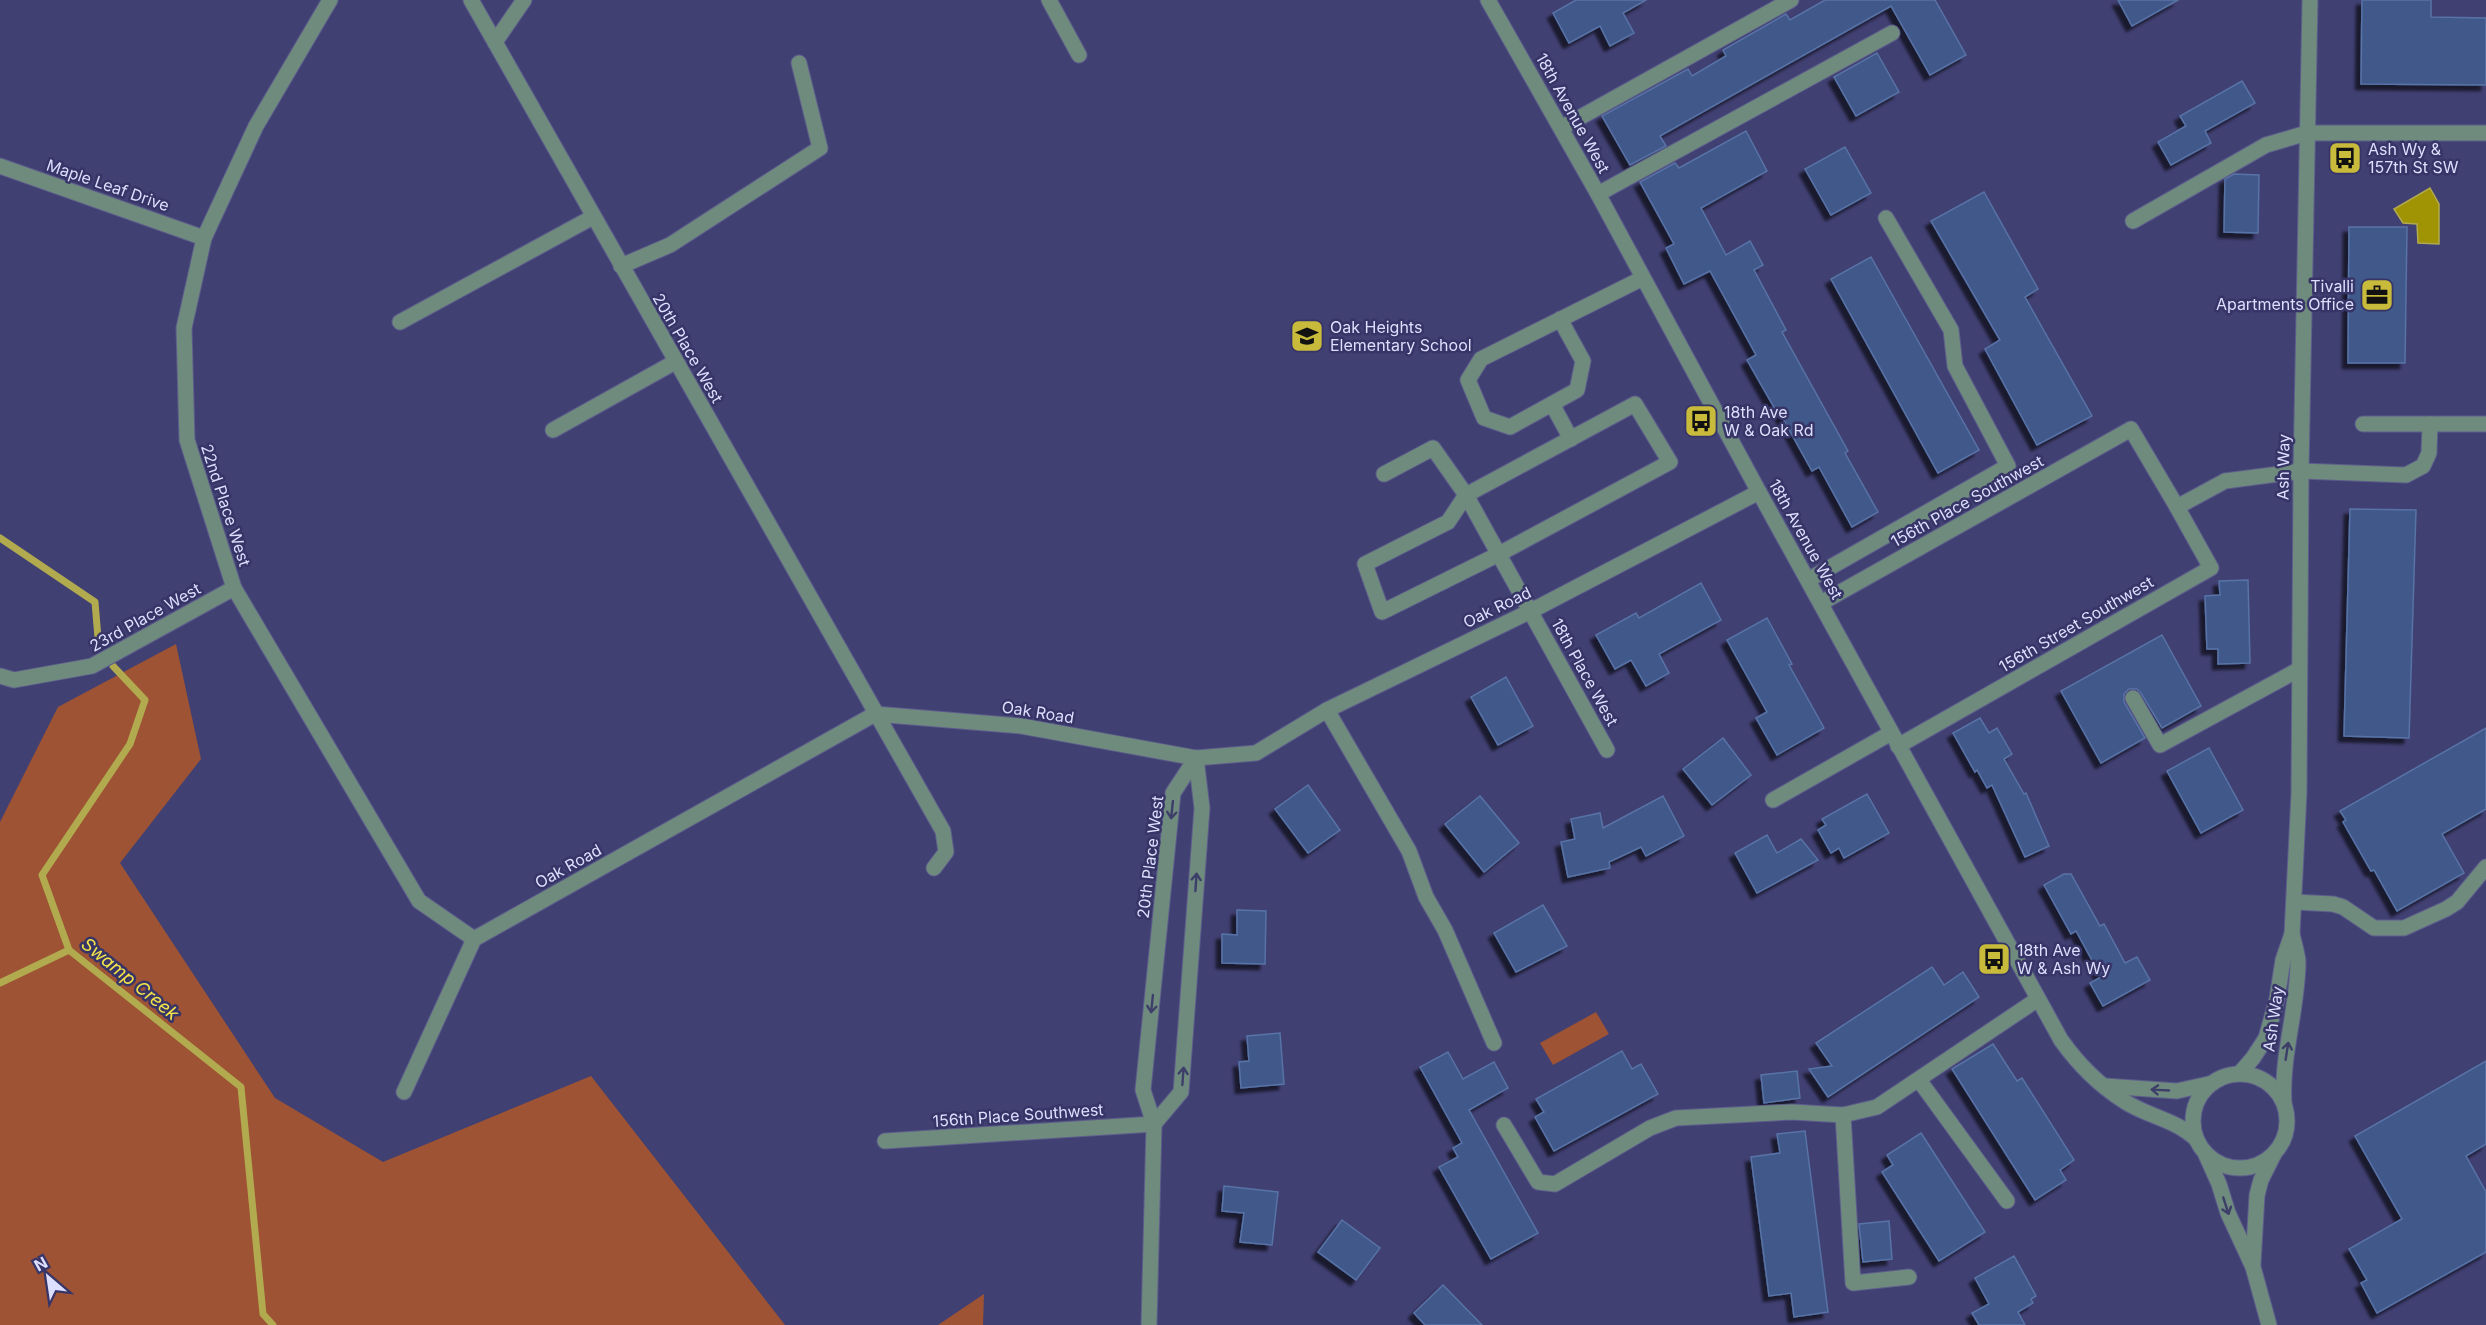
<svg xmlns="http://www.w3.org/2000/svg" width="2486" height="1325" font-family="Inter,sans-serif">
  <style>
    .green { fill: #9d5334 }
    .water { fill: #a09304; stroke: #b2aa4f; stroke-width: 1.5 }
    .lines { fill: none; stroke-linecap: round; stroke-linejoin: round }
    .stream { stroke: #b2aa4f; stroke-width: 7 }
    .building { fill: #40588a; stroke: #5873a6; stroke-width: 1.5; filter: url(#shadow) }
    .minor-casing { stroke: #5d5d8c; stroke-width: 17 }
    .minor { stroke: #6f8b7d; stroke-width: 15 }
    .oneway { stroke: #3d3e69 }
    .labels { text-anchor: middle; stroke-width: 5; stroke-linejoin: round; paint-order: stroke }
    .street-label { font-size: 16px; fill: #dddffe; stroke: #373567 }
    .poi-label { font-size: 16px; fill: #dddffe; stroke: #373567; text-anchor: start }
    .water-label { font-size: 18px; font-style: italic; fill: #f4e349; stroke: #373567 }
  </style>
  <defs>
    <filter id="shadow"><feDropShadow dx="-5.5" dy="5.5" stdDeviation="1.5" flood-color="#0009"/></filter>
  </defs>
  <rect width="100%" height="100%" fill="#414073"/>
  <g class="green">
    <path d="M176 644 201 759 120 863 275 1098 383 1162 591 1076 785 1325H0V822L58 707Z"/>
    <path d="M1596 1012 1609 1034 1553 1065 1540 1043Z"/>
    <path d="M984 1294 983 1325H938Z"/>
  </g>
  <path class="water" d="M2430 188 2439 204V244L2418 243 2417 224 2403 223 2394 209Z"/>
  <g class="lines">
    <g class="stream">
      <path d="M0 538 95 602 98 638"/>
      <path d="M113 666 145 700 130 744 42 875 69 950 241 1087 263 1314 273 1325"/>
      <path d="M0 983 69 950"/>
    </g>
  </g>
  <g class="building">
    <path d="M1576 0H1646L1623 13 1634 33 1610 46 1600 26 1569 43 1553 13Z"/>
    <path d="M1825 0H1935L1966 55 1930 75 1891 6 1660 136 1666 146 1630 165 1602 116 1688 69 1692 76 1726 56 1723 50 1786 14 1790 20Z"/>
    <path d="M2118 0H2178L2132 26Z"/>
    <path d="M2362 0H2431V17L2486 18V85L2361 84Z"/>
    <path d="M1877 53 1899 92 1856 116 1834 77Z"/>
    <path d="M2242 81 2255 103 2205 131 2211 143 2171 165 2158 142 2186 126 2180 116Z"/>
    <path d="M1746 131 1767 171 1701 208 1726 255 1750 241 1763 265 1754 270 1786 330 1782 332 1848 451 1845 453 1878 512 1852 527 1819 467 1812 471 1777 408 1775 409 1747 360 1756 355 1710 271 1684 284 1666 248 1674 244 1640 182 1675 163 1679 168Z"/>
    <path d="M1845 147 1871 193 1831 215 1805 169Z"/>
    <path d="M2234 174 2259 175 2258 233 2224 232 2225 179Z"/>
    <path d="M1984 192 2038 289 2025 297 2092 416 2037 445 1985 349 2000 340 1931 221Z"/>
    <path d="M2349 227H2407L2405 363H2348Z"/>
    <path d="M1871 257 1979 450 1938 473 1831 279Z"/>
    <path d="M2350 509 2416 510 2409 738 2344 736Z"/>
    <path d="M2248 580 2250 663 2218 664V649H2207L2205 596 2220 595 2219 581Z"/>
    <path d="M1701 583 1721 620 1659 654 1669 673 1646 686 1631 660 1615 669 1596 635 1636 613 1639 618Z"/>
    <path d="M1767 618 1792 664 1789 665 1824 728 1777 755 1756 718 1767 712 1727 640Z"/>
    <path d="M2162 635 2201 706 2162 728 2141 693 2137 689H2129L2124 694V702L2145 738 2101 763 2061 691Z"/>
    <path d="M1506 677 1533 726 1498 745 1471 697Z"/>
    <path d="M1980 718 1989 733 1997 728 2012 754 2004 759 2024 794 2026 793 2049 846 2025 857 1992 785 1987 788 1977 770 1975 772 1953 733Z"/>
    <path d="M2486 728V809L2442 834 2464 873 2397 911 2374 870 2371 871 2343 822 2346 820 2340 811Z"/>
    <path d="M1723 738 1751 775 1712 805 1683 769Z"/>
    <path d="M2209 748 2243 810 2201 833 2167 771Z"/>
    <path d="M1308 785 1340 830 1308 853 1275 809Z"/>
    <path d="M1867 794 1889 833 1844 858 1839 848 1831 853 1818 830 1826 825 1822 819Z"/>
    <path d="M1480 796 1519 843 1484 872 1445 824Z"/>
    <path d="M1663 796 1684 836 1646 856 1641 847 1609 862 1610 868 1568 877 1561 842 1575 839 1571 819 1600 813 1603 828Z"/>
    <path d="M1767 835 1777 853 1801 839 1818 860 1757 893 1735 853Z"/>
    <path d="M2064 874H2071L2100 926 2104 924 2125 963 2137 957 2150 980 2103 1006 2090 983 2101 977 2076 931 2071 934 2044 885Z"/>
    <path d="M1543 905 1567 946 1516 972 1494 933Z"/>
    <path d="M1237 910 1266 911 1265 964 1222 963V934L1237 935Z"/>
    <path d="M1932 967 1944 985 1963 972 1979 997 1828 1097 1809 1069 1832 1066 1816 1043Z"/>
    <path d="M1280 1033 1284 1084 1241 1088 1239 1062 1249 1061 1247 1036Z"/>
    <path d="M1993 1044 2017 1081 2022 1078 2074 1160 2060 1170 2066 1180 2035 1200 1952 1069Z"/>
    <path d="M1622 1051 1632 1069 1641 1064 1658 1094 1554 1151 1535 1117 1544 1112 1536 1099Z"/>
    <path d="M1448 1052 1463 1079 1494 1062 1508 1088 1469 1110 1538 1233 1491 1259 1439 1167 1458 1157 1453 1148 1462 1143 1420 1067Z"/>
    <path d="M2486 1061V1144L2466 1156 2486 1192V1252L2377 1313 2361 1283 2367 1280 2349 1249 2402 1219 2355 1136Z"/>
    <path d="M1797 1071 1800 1098 1764 1103 1761 1075Z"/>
    <path d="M1805 1131 1828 1312 1794 1317 1791 1293 1769 1296 1751 1157 1780 1153 1777 1134Z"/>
    <path d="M1921 1133 1985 1232 1939 1261 1882 1172 1893 1165 1887 1155Z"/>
    <path d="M1224 1186 1278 1192 1272 1245 1240 1242 1244 1213 1222 1211Z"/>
    <path d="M1342 1220 1380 1248 1356 1280 1318 1252Z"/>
    <path d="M1889 1221 1892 1259 1863 1262 1859 1224Z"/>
    <path d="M2014 1256 2036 1296 2031 1299 2033 1303 2018 1312 2025 1325H1979L1972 1313 1989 1304 1975 1278Z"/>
    <path d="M1443 1285 1482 1325H1425L1414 1313Z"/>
  </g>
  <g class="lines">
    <g class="minor-casing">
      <g id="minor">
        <path d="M330 0 256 126 204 238 184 328 187 440 234 588 419 901 474 939"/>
        <path d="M471 0 943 831 946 852 934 868"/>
        <path d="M1049 0 1079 55"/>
        <path d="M1488 0 1598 194 1759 492 2061 1040C2078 1064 2099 1085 2124 1101 2148 1117 2176 1119 2197 1140"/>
        <path d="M495 42 524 0"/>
        <path d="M1561 128 1791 0"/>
        <path d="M0 166 204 238"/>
        <path d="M1598 194 1892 33"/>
        <path d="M2133 221 2266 145 2307 133H2486"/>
        <path d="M621 266 670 245 820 148 799 63"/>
        <path d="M1560 319 1583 361 1577 390 1510 427 1484 418 1468 380 1481 359 1643 278"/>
        <path d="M400 322 593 217"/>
        <path d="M1552 404 1571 439"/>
        <path d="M1635 404 1670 462 1499 554 1382 612 1365 564 1448 522 1466 495Z"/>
        <path d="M2363 424H2486"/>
        <path d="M553 430 675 362"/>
        <path d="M1384 474 1433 448 1466 495 1607 750"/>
        <path d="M1808 580 2008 466 1955 366 1951 330 1886 218"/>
        <path d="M1821 603 2131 429 2177 507 2225 481 2301 471 2406 475 2423 466 2429 453 2430 424"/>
        <path d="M0 676 14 680 92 666 234 588"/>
        <path d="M2133 698 2160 745 2298 670"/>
        <path d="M1327 710 1409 851 1426 897 1445 930 1494 1043"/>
        <path d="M1898 746 2211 568 2177 507"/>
        <path d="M1773 800 1891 733"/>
        <path d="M2294 902 2333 904 2343 907 2374 928H2404L2446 909 2457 902 2486 867"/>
        <path d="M2240 1073 2253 1058 2266 1038 2277 999 2283 960 2292 934 2299 793 2301 471 2310 0"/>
        <circle cx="2240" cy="1121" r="47"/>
        <path d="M1919 1080 2007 1201"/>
        <path d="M2105 1086 2177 1091 2213 1083"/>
        <path d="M404 1092 474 939 875 714 1021 726 1196 758 1256 753 1327 710 1531 611 1759 492"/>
        <path d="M2284 1103C2281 1055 2298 1009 2298 961 2297 952 2294 943 2292 934"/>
        <path d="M1843 1115 1853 1283 1909 1277"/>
        <path d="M1154 1124 1181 1092 1202 808 1196 758"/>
        <path d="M1504 1125 1538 1182 1555 1184 1650 1128 1676 1118 1792 1112 1843 1115 1877 1107 2038 999"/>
        <path d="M885 1141 1154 1124"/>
        <path d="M2206 1155 2219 1184 2228 1213 2253 1267 2269 1325"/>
        <path d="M2253 1264 2257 1195 2261 1180 2274 1154"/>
        <path d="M1149 1325 1154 1124 1143 1090 1173 793 1196 758"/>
      </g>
    </g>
    <use href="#minor" class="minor"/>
  </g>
  <defs><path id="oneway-shaft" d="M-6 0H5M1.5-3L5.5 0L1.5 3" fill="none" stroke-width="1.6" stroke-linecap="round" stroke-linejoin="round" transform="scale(1.5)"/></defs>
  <g class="oneway">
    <use href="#oneway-shaft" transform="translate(1172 810) rotate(96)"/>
    <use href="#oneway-shaft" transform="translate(1196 882) rotate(-86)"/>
    <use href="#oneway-shaft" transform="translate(1152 1004) rotate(96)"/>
    <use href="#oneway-shaft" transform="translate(2287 1051) rotate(-81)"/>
    <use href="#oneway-shaft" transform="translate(1183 1076) rotate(-86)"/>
    <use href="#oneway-shaft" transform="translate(2160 1090) rotate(-177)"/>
    <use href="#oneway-shaft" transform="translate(2226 1206) rotate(72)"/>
  </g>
  <defs>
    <g id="bus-square" transform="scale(1.725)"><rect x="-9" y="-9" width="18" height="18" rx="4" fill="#c8bb3b" stroke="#373567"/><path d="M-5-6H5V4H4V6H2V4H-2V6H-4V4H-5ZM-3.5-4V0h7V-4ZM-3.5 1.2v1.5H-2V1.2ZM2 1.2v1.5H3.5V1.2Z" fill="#111"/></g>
    <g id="office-square" transform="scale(1.725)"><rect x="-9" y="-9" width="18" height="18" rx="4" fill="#c8bb3b" stroke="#373567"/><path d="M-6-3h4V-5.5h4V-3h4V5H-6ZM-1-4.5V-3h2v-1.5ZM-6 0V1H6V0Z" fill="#111"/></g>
    <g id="school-square" transform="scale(1.725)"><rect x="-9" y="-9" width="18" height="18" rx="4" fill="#c8bb3b" stroke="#373567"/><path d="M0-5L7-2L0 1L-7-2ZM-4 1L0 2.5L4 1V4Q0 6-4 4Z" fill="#111"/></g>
  </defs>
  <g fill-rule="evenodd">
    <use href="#bus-square" x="2345" y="158"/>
    <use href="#office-square" x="2377" y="295"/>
    <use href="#school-square" x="1307" y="336"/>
    <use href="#bus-square" x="1701" y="421"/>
    <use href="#bus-square" x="1994" y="959"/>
  </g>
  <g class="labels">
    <g class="street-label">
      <text transform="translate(1573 113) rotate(61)" y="6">18th Avenue West</text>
      <text transform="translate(108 185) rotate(19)" y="6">Maple Leaf Drive</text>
      <text transform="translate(688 348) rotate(60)" y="6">20th Place West</text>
      <text transform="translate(2283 467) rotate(-89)" y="6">Ash Way</text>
      <text transform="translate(1967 501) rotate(-29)" y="6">156th Place Southwest</text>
      <text transform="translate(226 505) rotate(72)" y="6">22nd Place West</text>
      <text transform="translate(1806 539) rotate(61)" y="6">18th Avenue West</text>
      <text transform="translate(1497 607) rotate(-26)" y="6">Oak Road</text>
      <text transform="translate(145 617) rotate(-29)" y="6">23rd Place West</text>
      <text transform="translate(2076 624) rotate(-30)" y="6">156th Street Southwest</text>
      <text transform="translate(1585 672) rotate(61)" y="6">18th Place West</text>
      <text transform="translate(1038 712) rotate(9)" y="6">Oak Road</text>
      <text transform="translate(1150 857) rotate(-83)" y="6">20th Place West</text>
      <text transform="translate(568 866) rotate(-29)" y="6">Oak Road</text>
      <text transform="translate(2273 1019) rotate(-82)" y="6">Ash Way</text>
      <text transform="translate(1018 1115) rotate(-4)" y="6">156th Place Southwest</text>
    </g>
    <g class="poi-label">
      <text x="2368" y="155">Ash Wy &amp;<tspan x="2368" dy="18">157th St SW</tspan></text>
      <text x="2354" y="292" text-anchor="end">Tivalli<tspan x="2354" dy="18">Apartments Office</tspan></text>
      <text x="1330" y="333">Oak Heights<tspan x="1330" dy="18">Elementary School</tspan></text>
      <text x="1724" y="418">18th Ave<tspan x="1724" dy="18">W &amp; Oak Rd</tspan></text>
      <text x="2017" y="956">18th Ave<tspan x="2017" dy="18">W &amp; Ash Wy</tspan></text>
    </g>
    <g class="water-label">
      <text transform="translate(130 979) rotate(39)" y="6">Swamp Creek</text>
    </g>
  </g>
  <g transform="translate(48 1277) rotate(331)" stroke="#373567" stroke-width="4.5" paint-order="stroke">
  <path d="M0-4.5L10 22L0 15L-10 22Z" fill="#dddffe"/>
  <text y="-9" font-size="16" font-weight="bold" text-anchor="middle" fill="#dddffe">N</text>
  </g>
</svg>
